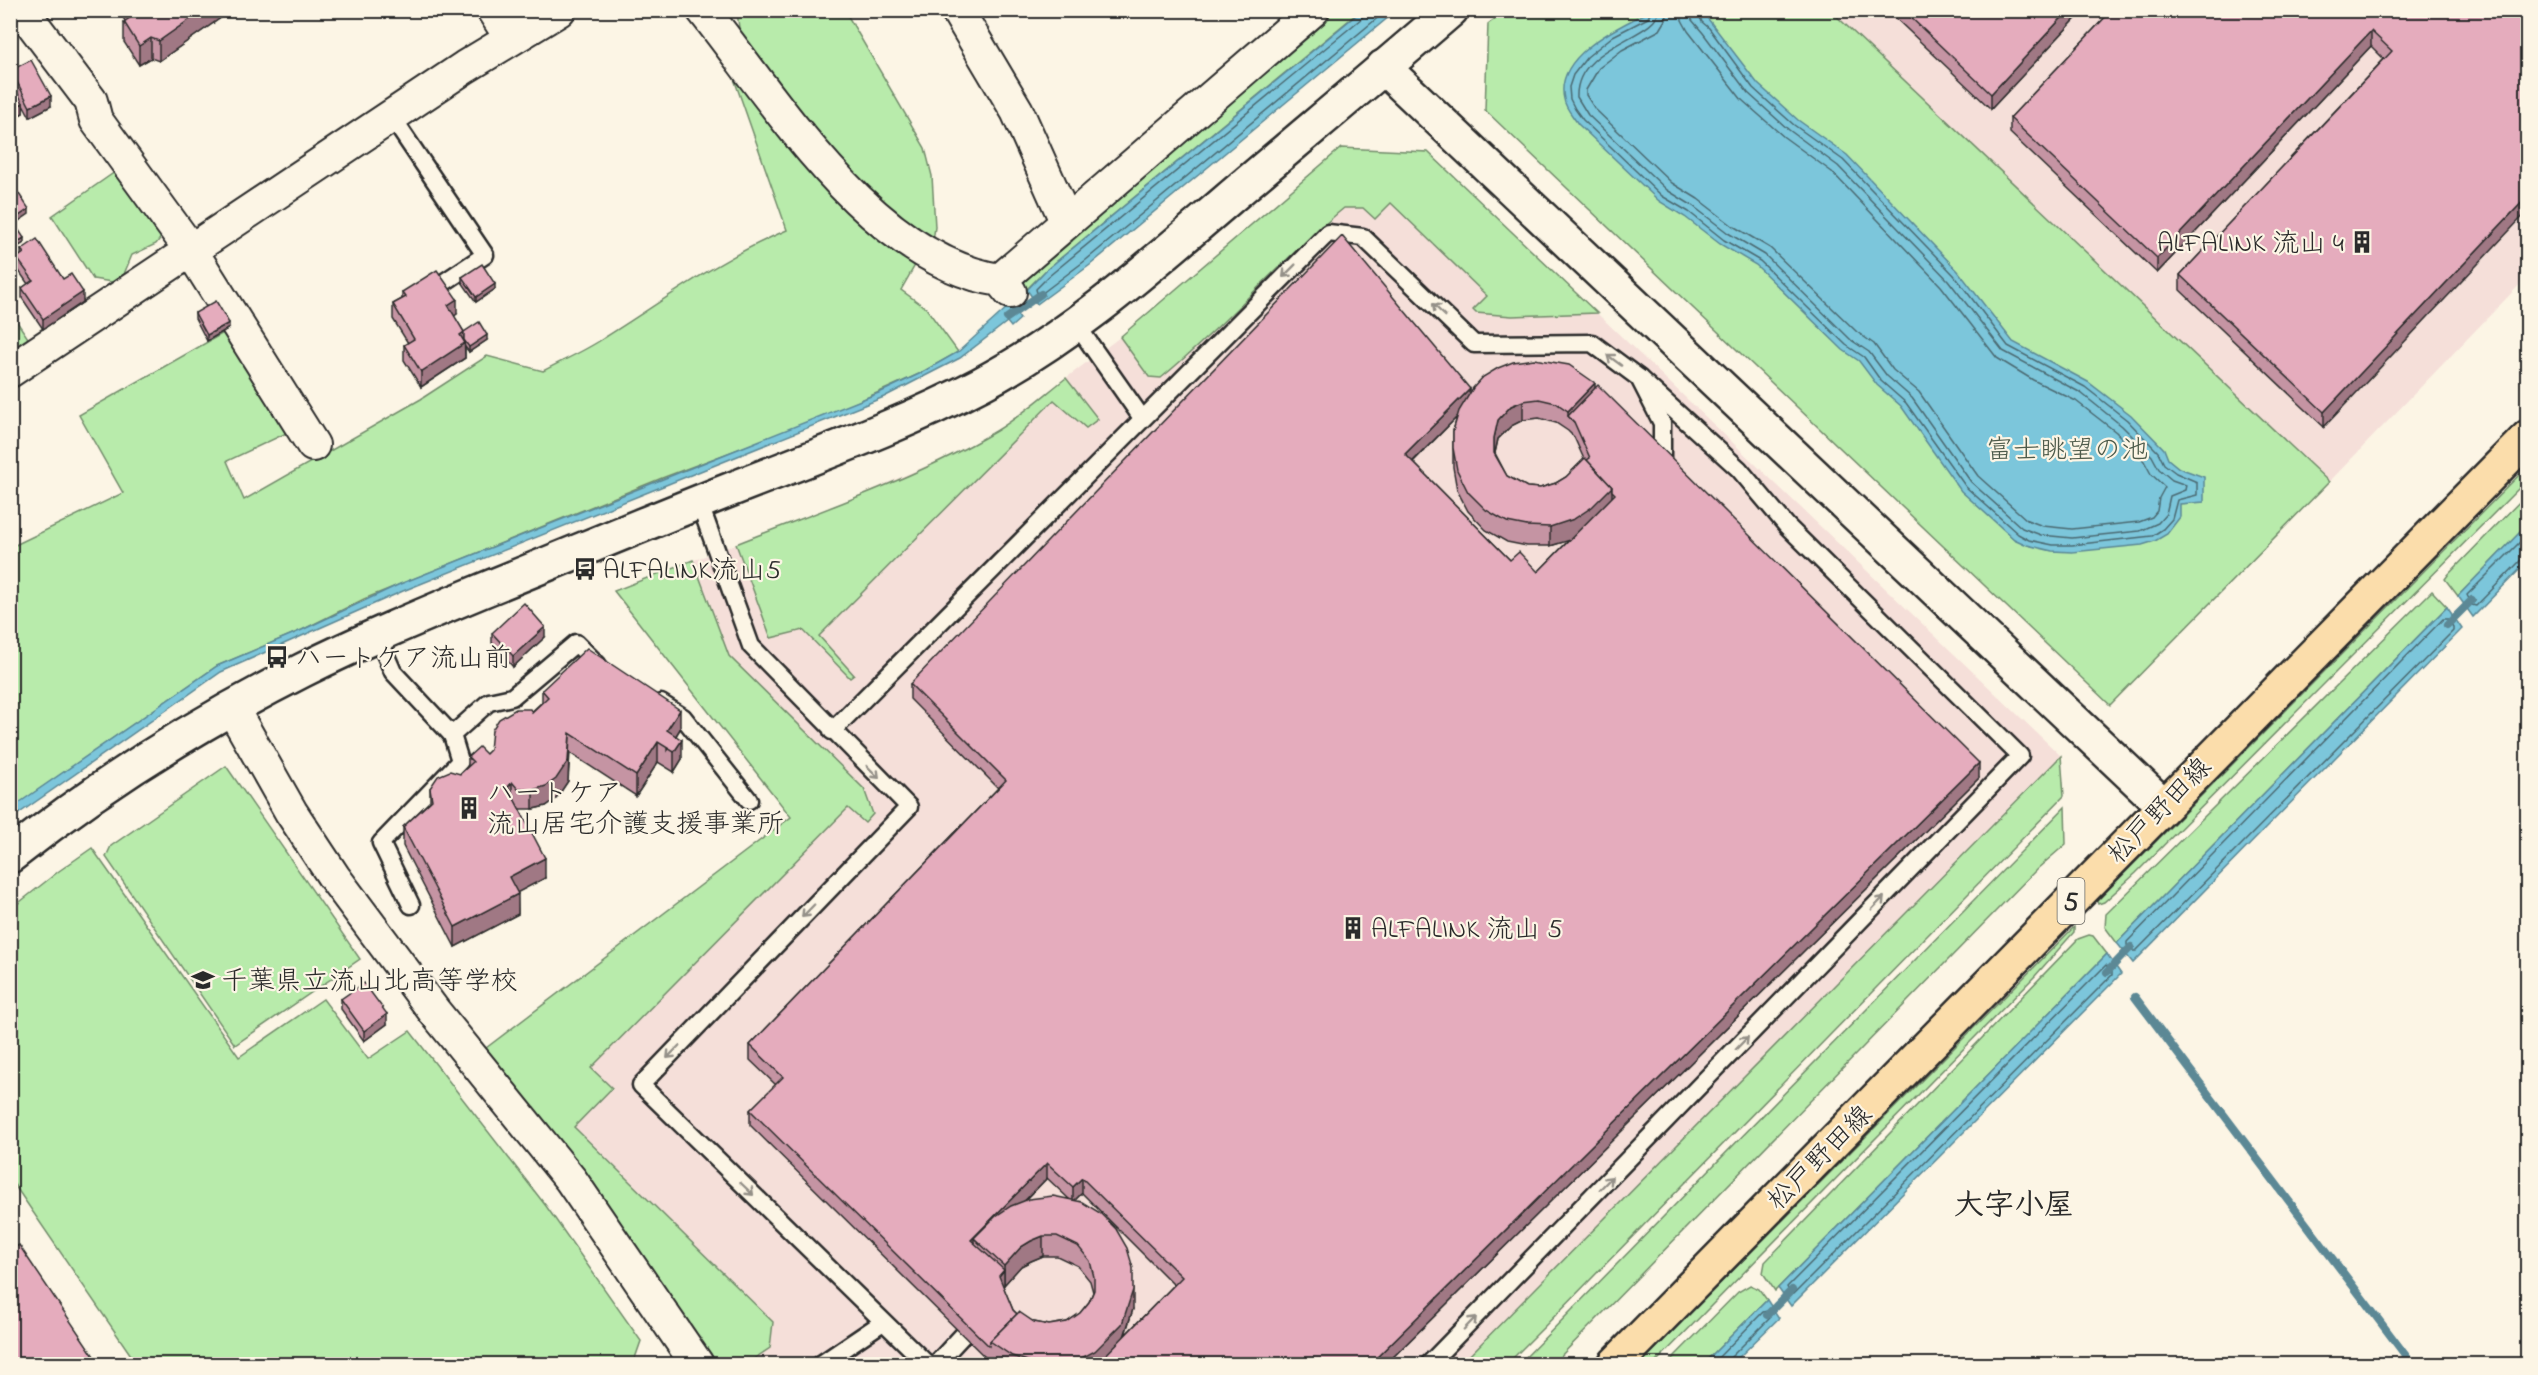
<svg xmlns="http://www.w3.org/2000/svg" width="2538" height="1375" font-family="'Indie Flower','Klee One',sans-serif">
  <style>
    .built { fill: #f5dfd9 }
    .green { fill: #b8ebab; stroke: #728b6b; stroke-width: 1.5 }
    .water { fill: #7bc6db; stroke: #5b8895; stroke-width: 1.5 }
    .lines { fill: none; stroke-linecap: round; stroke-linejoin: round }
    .shore { stroke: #4b6971; stroke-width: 1.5 }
    .stream { stroke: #5b8895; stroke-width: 8 }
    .lane-casing { stroke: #2b2b2b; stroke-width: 21 }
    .street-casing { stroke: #2b2b2b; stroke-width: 36 }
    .secondary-casing { stroke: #2b2b2b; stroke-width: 38 }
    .primary-casing { stroke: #2b2b2b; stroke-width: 38 }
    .lane { stroke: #fcf5e5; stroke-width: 16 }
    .street { stroke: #fcf5e5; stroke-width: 32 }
    .secondary { stroke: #fcf5e5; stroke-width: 33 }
    .primary { stroke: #fbddab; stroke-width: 33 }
    .wall { fill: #c594a3; stroke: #2b2b2b; stroke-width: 1.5; fill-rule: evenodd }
    .shaded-wall { fill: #a07884; stroke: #2b2b2b; stroke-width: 1.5 }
    .building { fill: #e5acbd; stroke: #2b2b2b; stroke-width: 1.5 }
    .oneway { stroke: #949088 }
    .labels { text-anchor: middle; stroke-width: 4.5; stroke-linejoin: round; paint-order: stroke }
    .shield { fill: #fcf5e5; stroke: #6a6863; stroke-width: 1.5 }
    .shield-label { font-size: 26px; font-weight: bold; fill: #2b2b2b }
    .poi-label { font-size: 27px; fill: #2b2b2b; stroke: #fcf5e5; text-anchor: start }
    .park-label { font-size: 27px; fill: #4e5b4b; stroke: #fcf5e5 }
    .street-label { font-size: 27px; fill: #2b2b2b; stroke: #fcf5e5 }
    .quarter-label { font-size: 30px; font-weight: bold; fill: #2b2b2b; stroke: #fcf5e5 }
  </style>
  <rect width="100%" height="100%" fill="#fcf5e5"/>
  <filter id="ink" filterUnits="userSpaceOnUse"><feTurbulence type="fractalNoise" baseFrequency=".0167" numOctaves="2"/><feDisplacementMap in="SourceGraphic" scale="12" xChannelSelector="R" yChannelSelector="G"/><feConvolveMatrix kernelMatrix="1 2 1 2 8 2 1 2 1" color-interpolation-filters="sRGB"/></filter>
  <g filter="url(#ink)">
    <g class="built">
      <path d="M1831 11H2527V277L2329 482Z"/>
      <path d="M1341 148 1428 152 2061 756 1461 1364H712L630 1238 569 1155 482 1051 791 817 614 591 837 505 949 456 998 430 1120 337Z"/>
    </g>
    <g class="green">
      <path d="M737 11H845L925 148 932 176 935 227 933 241 866 195 742 54Z"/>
      <path d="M1333 11H1360L1045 271 1024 292 1018 286 1072 241 1070 237Z"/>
      <path d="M1506 11H1831L2329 482 2110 705 1485 110 1488 24Z"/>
      <path d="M725 53 919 258 901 290 926 308 958 352 919 374 826 416 662 478 364 599 302 630 217 666 11 809V547L123 493 79 415 232 328 293 430 227 461 244 500 421 399 487 356 543 371C563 360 585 351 604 338 666 299 719 259 787 230Z"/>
      <path d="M1341 148 1428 152 1597 313 1512 316 1476 313 1473 310 1487 296 1391 203 1375 219 1363 208H1344C1279 261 1226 325 1161 378L1149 377 1120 337Z"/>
      <path d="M115 172 162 236 156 244 132 255 124 274 112 282 93 279 52 216Z"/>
      <path d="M10 300 13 316 32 344 10 359Z"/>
      <path d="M1066 378 1098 419 1086 428 1054 400 819 636 854 675 850 678 803 630 771 638 736 544C822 510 917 478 996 431 1021 416 1043 396 1066 378Z"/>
      <path d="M2527 467V480L2136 873 2104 902 2098 904 2097 901Z"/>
      <path d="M2527 494V525L2458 596 2445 579 2448 575Z"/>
      <path d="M693 560 729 656 864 789 873 814 865 823 848 808 591 1068 612 1088 574 1127 773 1322 770 1348 746 1364H712L630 1238 569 1155 482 1051 791 817 614 591Z"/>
      <path d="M2432 591 2447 607 2117 943 2105 927 2106 914Z"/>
      <path d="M2061 756 2064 796 1544 1327 1507 1364H1461Z"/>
      <path d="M226 766 360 959 235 1045 106 857 111 846Z"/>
      <path d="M2065 807 2066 844 2037 869 1553 1364H1519Z"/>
      <path d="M92 848 239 1057 323 999 368 1059 410 1031 546 1206 641 1341 633 1364H137L11 1180V909L59 871Z"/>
      <path d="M2074 927V932L2035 976 1654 1364H1640Z"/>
      <path d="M2089 935 2093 936 2107 954 1775 1291 1763 1273 1765 1262 2078 939Z"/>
      <path d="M1750 1285 1759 1289 1767 1300 1703 1364H1667L1738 1292Z"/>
    </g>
    <g class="water">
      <path d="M1361 11H1396L1090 265 1037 304 1027 290 1045 271Z"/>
      <path d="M1645 11H1702L1758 84 1798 120 1847 155 1958 271 2013 342 2088 382 2131 415 2164 449 2168 459 2179 468 2204 477V502L2180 504V517L2167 534 2155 541 2142 545 2072 552 2052 551 2027 545 2014 539 1961 491 1901 406 1877 385 1859 361 1843 350 1756 265 1720 244 1685 217 1659 201 1578 124C1573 116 1565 108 1564 99 1554 57 1616 28 1646 13Z"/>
      <path d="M1010 305 1020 319 1011 327 1007 322 960 358 884 397 403 591 221 672 11 819 10 809 217 666 302 630 400 584 881 392 919 374 958 352Z"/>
      <path d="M2527 525V562L2473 617 2458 596Z"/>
      <path d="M2447 607 2462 629 2133 963 2117 943Z"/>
      <path d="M2107 954 2121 974 1791 1306 1778 1288Z"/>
      <path d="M1767 1300 1779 1318 1732 1364H1703Z"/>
    </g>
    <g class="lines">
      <g class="shore">
        <path d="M1364 10 1362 18 1049 276 1036 289 1037 293 1041 294 1086 260 1387 10"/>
        <path d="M1651 10 1648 18 1613 36 1587 57 1573 75 1569 87 1570 99 1575 109 1583 120 1662 196 1689 212 1724 240 1760 261 1846 345 1864 357 1881 381 1906 403 1966 487 2018 534 2029 540 2053 545H2072L2152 536 2163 529 2172 519 2177 500 2197 495V482L2176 473 2164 464 2158 452 2127 420 2085 387 2008 346 1954 275 1843 160 1794 125 1753 88 1709 28 1702 22 1697 10"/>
        <path d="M1659 10C1658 38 1575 45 1577 97L1588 115 1667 190 1693 206 1728 233 1765 255 1851 340 1869 352 1887 376 1912 398 1971 482 2022 528 2041 535 2072 538 2140 531 2158 523 2166 514 2170 496 2185 490 2186 485 2172 480 2159 469 2152 456 2122 426 2081 393 2003 351 1948 280 1838 166 1789 130 1748 93 1703 33 1692 20 1690 10"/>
        <path d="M1668 10 1666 20 1660 30 1622 50 1599 68 1586 90V95L1595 109 1672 183 1698 199 1733 226 1770 248 1857 332 1874 344 1893 370 1919 392 1978 476 2027 520 2043 526 2072 529 2139 522 2152 517 2157 511 2159 498 2165 487 2151 474 2144 461 2116 432 2076 401 2033 380 1997 358 1941 286 1832 172 1784 137 1742 100 1688 31 1682 20 1681 10"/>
        <path d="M2528 534 2467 595 2472 605 2476 606 2521 560 2528 558"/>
        <path d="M2443 619H2448L2453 627V631L2136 951H2132L2127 945V942Z"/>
        <path d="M2106 965 2112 972V975L1794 1294H1790L1787 1287Z"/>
        <path d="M1712 1364 1763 1312 1767 1311 1770 1318 1730 1358 1729 1364"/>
      </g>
      <g class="stream">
        <path d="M1007 318 1041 294"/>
        <path d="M2447 625 2472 600"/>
        <path d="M2107 972 2131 947"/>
        <path d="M2135 997 2412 1364"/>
        <path d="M1767 1315 1792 1290"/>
      </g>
      <g class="lane-casing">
        <g id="lane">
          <path d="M391 116 485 255 446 281"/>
          <path d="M1076 324 1142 418"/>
          <path d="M699 502 751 646 909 807 641 1085 927 1364"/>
          <path d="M377 635 393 672 452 735"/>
          <path d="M661 703 683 717 749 800"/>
          <path d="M832 731 1328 233 1363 237 1474 344 1592 343 1639 378 1662 423V464"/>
          <path d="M411 905 381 843 460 761 452 735 489 702 512 697 576 643 598 665"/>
          <path d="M821 1364 883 1322"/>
          <path d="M936 1364 963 1335"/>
          <path d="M1429 1364 2020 756 1787 526 1739 469 1639 378"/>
        </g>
      </g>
      <g class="street-casing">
        <g id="street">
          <path d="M22 10 91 101 96 120 190 249 313 445"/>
          <path d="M493 10 511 38"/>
          <path d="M703 10C778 104 873 261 1000 280L1010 292"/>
          <path d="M957 10 1017 111 1066 221"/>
          <path d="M1000 280 1313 10"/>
          <path d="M10 371 465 67 559 10"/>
          <path d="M232 708 291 812 334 877 434 1011 571 1180 697 1364"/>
        </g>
      </g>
      <g class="secondary-casing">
        <g id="secondary">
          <path d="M1383 67 2163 805"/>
          <path d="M10 856C101 784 200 722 303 670 361 641 421 616 481 591 565 557 648 522 732 489 816 456 901 426 981 384 1072 336 1148 268 1225 202 1300 138 1376 75 1451 10"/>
        </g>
      </g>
      <g class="primary-casing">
        <path id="primary" d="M1615 1364 2528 437"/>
      </g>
      <use href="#lane" class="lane"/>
      <use href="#street" class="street"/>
      <use href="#secondary" class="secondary"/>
      <use href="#primary" class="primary"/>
    </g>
    <g class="wall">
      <path d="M119 10H232L159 61 151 58 139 65 124 42V22L125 21Z"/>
      <path d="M1887 10H2084L1991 109Z"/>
      <path d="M2112 10H2525L2519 16 2324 427 2180 290V275L2384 59 2371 46 2157 273 2010 133V118Z"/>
      <path d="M11 70 51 106 30 117 23 104V113L10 120Z"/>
      <path d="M21 250 63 279 83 302 43 329 22 298V288L28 284 17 268V258L21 255Z"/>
      <path d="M462 277 495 289 476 302 462 282Z"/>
      <path d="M402 292 457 314 454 316 464 332 487 340 469 352 465 347V358L421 387 404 360V345L408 343 393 319V304L402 299Z"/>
      <path d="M195 313 229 328 207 341 195 318Z"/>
      <path d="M1595 388 1979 778 1385 1365H996L990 1360 989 1361 750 1125V1110L776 1085 750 1060V1045L998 788 910 699V684L1470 394ZM1457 417 1453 431V467L1457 490 1468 511 1486 530 1507 542 1527 546H1550L1569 540 1538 572 1510 560 1413 462ZM1539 418 1556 423 1568 431 1574 437 1584 459 1566 477 1556 483 1540 488 1527 487 1507 476 1495 453 1498 439 1511 426 1523 420ZM1047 1178 1069 1199 1026 1200ZM1082 1193 1174 1285 1125 1335 1133 1309 1075 1200ZM1043 1256H1057L1078 1266 1090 1281 1093 1292 1089 1302 1080 1313 1067 1322 1049 1325 1034 1322 1017 1314 1013 1310 1003 1286 1021 1266 1031 1261Z"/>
      <path d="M492 633 545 637 513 667 492 643Z"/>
      <path d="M542 690 680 729 676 736 682 759 674 772 658 762 636 796 570 753 568 781 556 799 546 806 533 809H519L545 878 517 892 518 914 455 947 403 846V827L430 801V788L460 774 468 767V757L486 754 542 702Z"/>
      <path d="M341 999 387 1024 364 1041 341 1009Z"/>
    </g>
    <g class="shaded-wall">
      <path d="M203 10H232L159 61V41Z"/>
      <path d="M2069 10H2084L1991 109V94Z"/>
      <path d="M2512 10H2525L2512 24Z"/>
      <path d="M2371 31V46L2157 273V258Z"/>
      <path d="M151 38V58L139 65V46Z"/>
      <path d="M51 96V106L30 117V107Z"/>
      <path d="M23 103V113L10 120V110Z"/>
      <path d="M2528 196V211L2324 427V412Z"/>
      <path d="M29 209V214L10 227V222Z"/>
      <path d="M24 238V243L10 252V247Z"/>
      <path d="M495 284V289L476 302V297Z"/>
      <path d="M83 292V302L43 329V319Z"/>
      <path d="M457 299V314L448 321V305Z"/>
      <path d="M229 323V328L207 341V335Z"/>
      <path d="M464 332 465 358 421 387V372L460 335Z"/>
      <path d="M487 335V340L469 352V347Z"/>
      <path d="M1595 383V403L1574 422 1568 416V411Z"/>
      <path d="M1470 389V404L1405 469V454Z"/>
      <path d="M1523 401V420L1511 426 1498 439 1494 457V438L1498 420 1511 406Z"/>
      <path d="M1612 487V506L1574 539 1550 546V527Z"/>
      <path d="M13 533V543L10 544V534Z"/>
      <path d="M545 627V637L513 667V656Z"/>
      <path d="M680 710V729L667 750V730Z"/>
      <path d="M570 733 568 781 556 799 546 806 533 809V790Z"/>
      <path d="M682 740V759L674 772V752Z"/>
      <path d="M658 742V762L636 796V776Z"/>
      <path d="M1979 763V778L1385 1365H1369Z"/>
      <path d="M512 782V802L508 787Z"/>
      <path d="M545 858V878L509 897V877Z"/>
      <path d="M518 894V914L455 947V927Z"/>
      <path d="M387 1014V1024L364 1041V1031Z"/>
      <path d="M1047 1163V1178L981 1245 974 1238V1252L971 1240Z"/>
      <path d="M1082 1178V1193L1073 1202V1187Z"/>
      <path d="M1043 1236V1256L1031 1261 1021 1266 1004 1285V1266L1021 1247 1031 1241Z"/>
      <path d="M1004 1270V1285L999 1291V1276Z"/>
      <path d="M1133 1290V1309L1122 1343 1101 1365H1076V1361Z"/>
    </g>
    <g class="building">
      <path d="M132 10H203L159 41 151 38 139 46 124 22 134 15Z"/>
      <path d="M1903 10H2069L1991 94Z"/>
      <path d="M2112 10H2513L2528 24V196L2324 412 2180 275 2392 51 2371 31 2157 258 2010 118Z"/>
      <path d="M31 60 51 96 30 107 11 70Z"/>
      <path d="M10 79 23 103 10 110Z"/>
      <path d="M17 191 29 209 10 222V195Z"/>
      <path d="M14 223 24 238 10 247V225Z"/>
      <path d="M1342 236 1470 389 1405 454 1510 560 1519 552 1538 572 1615 494 1612 491V487L1587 460 1590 458 1574 422 1568 416 1598 385 1979 763 1369 1365H1096L1182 1277 1082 1178 1073 1187 1047 1163 971 1240 1004 1270 999 1276 1013 1310 1017 1314 990 1341 989 1346 750 1110 783 1077 750 1045 1006 780 910 684Z"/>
      <path d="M37 239 63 279 71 274 83 292 43 319 22 288 33 280 17 258 24 253 21 250Z"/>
      <path d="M482 264 495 284 476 297 462 277Z"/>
      <path d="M437 270 457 299 448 305 464 332 460 335 465 343 421 372 404 345 414 339 393 304 406 297 402 292Z"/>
      <path d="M216 301 229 323 207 335 195 313Z"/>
      <path d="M479 322 487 335 469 347 464 340V332Z"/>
      <path d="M1534 359 1569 365 1595 383 1568 411 1556 403 1539 399 1523 401 1511 406 1498 420 1494 438V453L1507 476 1527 487 1540 488 1556 483 1566 477 1585 458 1612 487 1592 507 1574 519 1550 527 1527 526 1507 522 1486 510 1468 492 1457 470 1453 448V431L1459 411 1473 388 1483 377 1498 368 1513 362Z"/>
      <path d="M524 603 545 627 513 656 492 633Z"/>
      <path d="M587 648 680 710 667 730 682 740 674 752 658 742 636 776 570 733 568 761 556 779 546 786 533 790 518 789 512 782 508 787 545 858 509 877 518 894 455 927 403 827 432 800 430 788 438 776 450 771 460 774 473 762 468 757 479 747 486 754 490 750 492 730 499 719 516 709H530L532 712 548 697 542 690Z"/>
      <path d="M364 983 387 1014 364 1031 341 999Z"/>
      <path d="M1053 1196 1082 1202 1100 1213 1116 1229 1127 1248 1133 1268V1290L1122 1324 1095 1351 1076 1361 1040 1365 1012 1356 990 1341 1019 1312 1034 1322 1049 1325 1067 1322 1080 1313 1089 1302 1094 1290V1277L1090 1261 1078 1246 1057 1236H1043L1031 1241 1021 1247 1004 1266 974 1238 996 1216 1011 1206 1029 1199Z"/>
      <path d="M19 1245 100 1365H10V1250Z"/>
    </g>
    <defs><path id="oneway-shaft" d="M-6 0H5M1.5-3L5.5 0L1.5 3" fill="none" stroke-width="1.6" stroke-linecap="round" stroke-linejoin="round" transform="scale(1.5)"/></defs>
    <g class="oneway">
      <use href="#oneway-shaft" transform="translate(1289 271) rotate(135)"/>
      <use href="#oneway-shaft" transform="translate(1439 310) rotate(-136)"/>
      <use href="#oneway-shaft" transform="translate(1614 360) rotate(-143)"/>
      <use href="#oneway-shaft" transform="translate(873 772) rotate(45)"/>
      <use href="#oneway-shaft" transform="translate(1878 903) rotate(-46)"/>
      <use href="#oneway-shaft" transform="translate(808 911) rotate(134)"/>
      <use href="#oneway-shaft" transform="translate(1742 1043) rotate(-46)"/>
      <use href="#oneway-shaft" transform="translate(673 1052) rotate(134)"/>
      <use href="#oneway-shaft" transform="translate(1606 1183) rotate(-46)"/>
      <use href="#oneway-shaft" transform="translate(747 1189) rotate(44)"/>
      <use href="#oneway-shaft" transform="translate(1470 1323) rotate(-46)"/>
    </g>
  </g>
  <defs>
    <g id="building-bare" transform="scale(1.8)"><path d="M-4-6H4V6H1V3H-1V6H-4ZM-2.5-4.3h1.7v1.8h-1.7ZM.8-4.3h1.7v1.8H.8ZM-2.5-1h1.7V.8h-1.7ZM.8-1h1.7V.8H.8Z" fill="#2b2b2b" stroke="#fcf5e5" stroke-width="2.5" paint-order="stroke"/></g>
    <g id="bus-bare" transform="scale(1.8)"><path d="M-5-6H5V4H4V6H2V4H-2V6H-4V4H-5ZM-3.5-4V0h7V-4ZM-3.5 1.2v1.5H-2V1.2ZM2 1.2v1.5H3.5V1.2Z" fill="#2b2b2b" stroke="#fcf5e5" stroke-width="2.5" paint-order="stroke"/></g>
    <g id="school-bare" transform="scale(1.8)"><path d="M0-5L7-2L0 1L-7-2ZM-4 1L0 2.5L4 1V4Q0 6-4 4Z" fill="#2b2b2b" stroke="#fcf5e5" stroke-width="2.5" paint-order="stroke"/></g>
  </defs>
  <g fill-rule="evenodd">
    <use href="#building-bare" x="2362" y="242"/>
    <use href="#bus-bare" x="585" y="569"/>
    <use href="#bus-bare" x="277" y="657"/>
    <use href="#building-bare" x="469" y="808"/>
    <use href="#building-bare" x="1353" y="928"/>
    <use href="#school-bare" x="203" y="980"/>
  </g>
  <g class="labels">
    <rect class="shield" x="2057.5" y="878" width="27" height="46" rx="4.5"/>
    <g class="shield-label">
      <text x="2071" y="910">5</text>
    </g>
    <g class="poi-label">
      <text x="2344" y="251" text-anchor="end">ALFALINK 流山 4</text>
      <text x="603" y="578">ALFALINK流山5</text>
      <text x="295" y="666">ハートケア流山前</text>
      <text x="487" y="801">ハートケア<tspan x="487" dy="31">流山居宅介護支援事業所</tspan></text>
      <text x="1371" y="937">ALFALINK 流山 5</text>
      <text x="221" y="989">千葉県立流山北高等学校</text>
    </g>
    <g class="park-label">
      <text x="2067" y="458">富士眺望の池</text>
    </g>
    <g class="street-label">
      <text transform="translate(2159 810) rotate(-46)" y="9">松戸野田線</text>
      <text transform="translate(1819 1157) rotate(-45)" y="9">松戸野田線</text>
    </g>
    <g class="quarter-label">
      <text x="2014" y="1214">大字小屋</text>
    </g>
  </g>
  <rect width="2538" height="1375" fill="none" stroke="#fcf5e5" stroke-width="36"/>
  <rect x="18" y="18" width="2502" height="1339" fill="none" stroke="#2b2b2b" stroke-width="2" filter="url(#ink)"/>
</svg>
